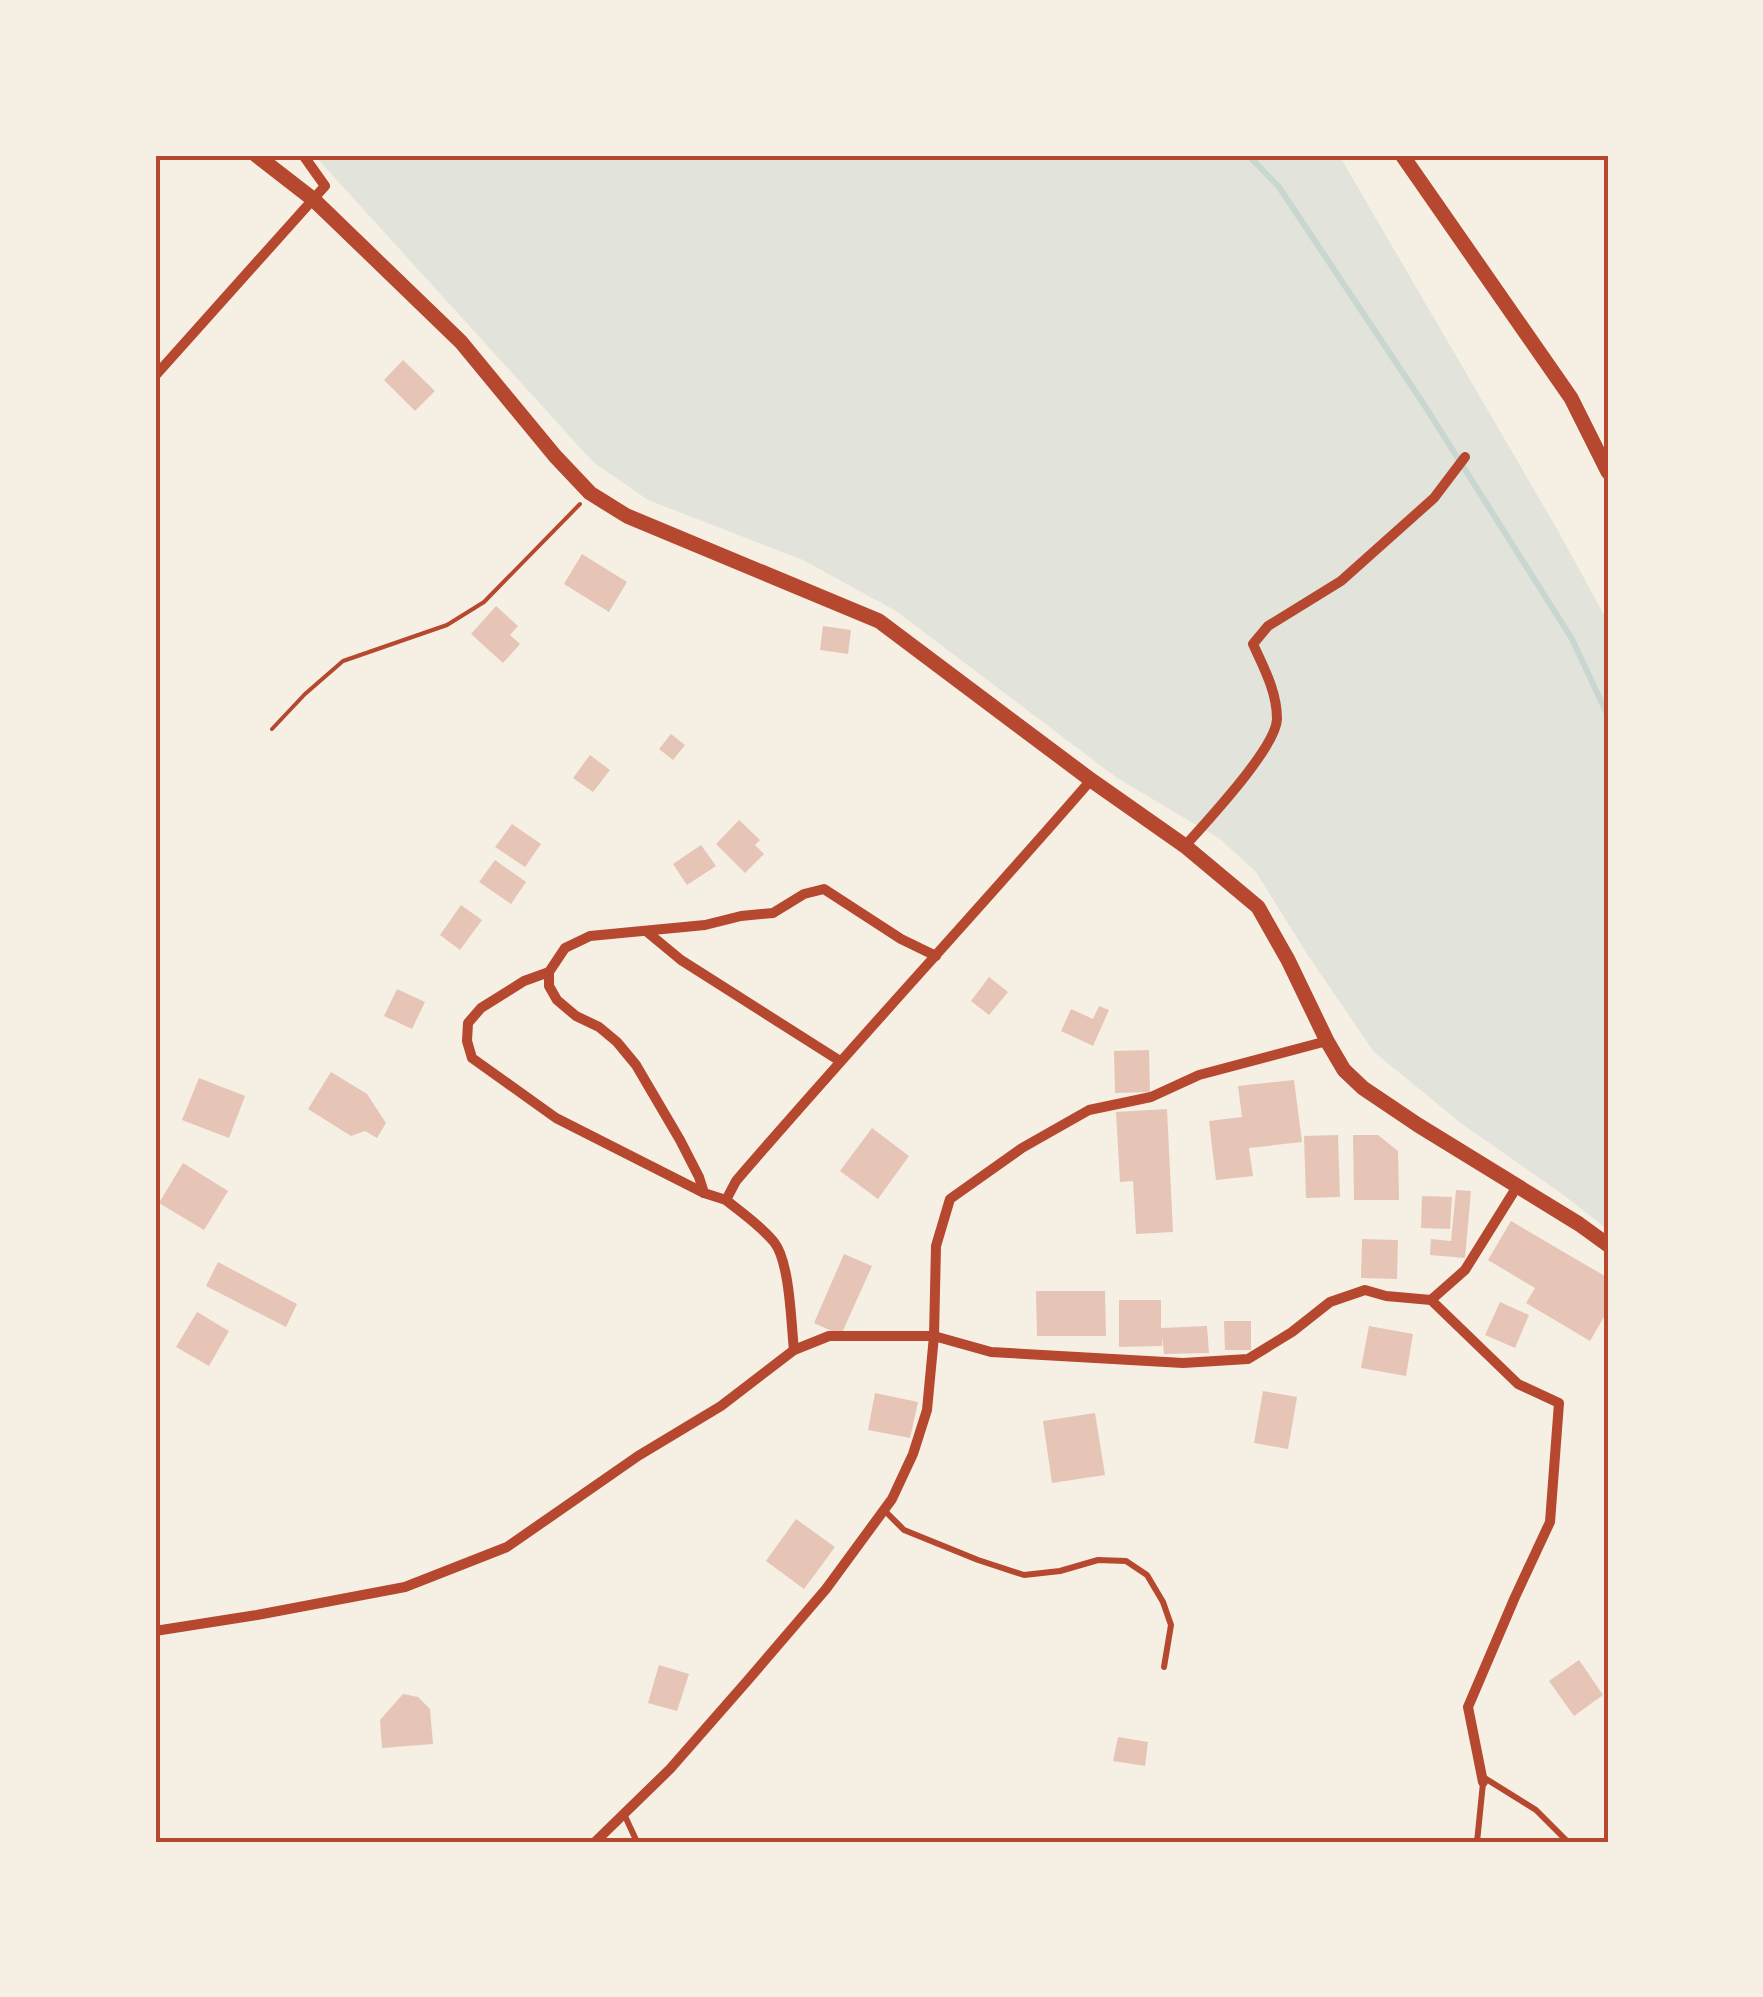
<svg xmlns="http://www.w3.org/2000/svg" width="1763" height="1997" font-family="'Varela Round',sans-serif">
  <style>
    .green { fill: #e2e4dc }
    .lines { fill: none; stroke-linecap: round; stroke-linejoin: round }
    .stream { stroke: #c9d6d2; stroke-width: 6 }
    .building { fill: #e6c5b7 }
    .path { stroke: #b5482f; stroke-width: 4 }
    .service { stroke: #b5482f; stroke-width: 6 }
    .minor { stroke: #b5482f; stroke-width: 10 }
    .tertiary { stroke: #b5482f; stroke-width: 15 }
    .neatline { fill: none; stroke: #b5482f; stroke-width: 4 }
  </style>
  <rect width="100%" height="100%" fill="#f6efe4"/>
  <path class="green" d="M314 155H1339L1557 529 1608 622V1230L1565 1196 1462 1124 1374 1052 1309 957 1256 872 1220 839 1117 778 896 611 803 560 648 500 593 462Z"/>
  <g class="lines">
    <path class="stream" d="M1248 155 1279 187 1423 403 1572 639 1608 716"/>
  </g>
  <g class="building">
    <path d="M403 360 435 391 415 411 384 380Z"/>
    <path d="M582 554 627 582 609 612 564 584Z"/>
    <path d="M496 606 518 626 510 635 520 644 503 663 471 634Z"/>
    <path d="M823 626 851 630 848 654 820 650Z"/>
    <path d="M671 734 685 745 673 760 659 749Z"/>
    <path d="M590 755 610 770 593 792 573 778Z"/>
    <path d="M739 820 760 840 755 845 764 854 745 873 716 844Z"/>
    <path d="M512 824 541 844 525 867 495 847Z"/>
    <path d="M701 845 716 866 687 885 673 864Z"/>
    <path d="M495 860 526 882 511 904 479 882Z"/>
    <path d="M461 905 482 920 460 950 440 935Z"/>
    <path d="M989 977 1008 992 989 1015 971 1001Z"/>
    <path d="M397 989 425 1002 412 1029 384 1016Z"/>
    <path d="M1099 1006 1109 1010 1093 1046 1061 1031 1071 1009 1093 1019Z"/>
    <path d="M1149 1050 1150 1092 1115 1093 1114 1051Z"/>
    <path d="M331 1072 367 1094 386 1123 377 1138 365 1131 351 1136 308 1109Z"/>
    <path d="M199 1078 245 1096 229 1138 182 1120Z"/>
    <path d="M1294 1080 1302 1142 1249 1148 1253 1176 1216 1180 1209 1121 1242 1117 1238 1086Z"/>
    <path d="M1167 1109 1173 1232 1136 1234 1133 1181 1120 1182 1116 1112Z"/>
    <path d="M872 1128 909 1156 878 1199 840 1171Z"/>
    <path d="M1338 1135 1340 1197 1306 1198 1304 1136Z"/>
    <path d="M1353 1135H1378L1398 1151 1399 1200H1354Z"/>
    <path d="M183 1163 228 1191 204 1230 159 1203Z"/>
    <path d="M1456 1190 1471 1191 1465 1258 1430 1255 1431 1239 1451 1241Z"/>
    <path d="M1422 1196 1452 1197 1450 1229 1421 1228Z"/>
    <path d="M1511 1221 1608 1278V1310L1590 1341 1526 1303 1535 1288 1488 1260Z"/>
    <path d="M1362 1239 1398 1240 1397 1279 1361 1278Z"/>
    <path d="M844 1254 872 1266 841 1335 814 1323Z"/>
    <path d="M218 1262 297 1304 286 1327 206 1286Z"/>
    <path d="M1036 1291H1105L1106 1336H1037Z"/>
    <path d="M1119 1300H1161V1328L1207 1326 1209 1353 1164 1354 1162 1336V1346L1119 1347Z"/>
    <path d="M1500 1302 1529 1315 1515 1348 1485 1335Z"/>
    <path d="M197 1312 229 1331 209 1366 176 1347Z"/>
    <path d="M1224 1321H1251V1350H1225Z"/>
    <path d="M1369 1326 1413 1334 1406 1376 1361 1368Z"/>
    <path d="M1263 1391 1297 1397 1288 1449 1254 1443Z"/>
    <path d="M875 1393 918 1402 910 1438 868 1430Z"/>
    <path d="M1095 1413 1105 1475 1052 1483 1043 1421Z"/>
    <path d="M796 1519 835 1547 804 1589 766 1561Z"/>
    <path d="M1579 1660 1603 1695 1574 1716 1549 1681Z"/>
    <path d="M659 1665 689 1674 677 1711 648 1703Z"/>
    <path d="M403 1694 418 1697 430 1709 433 1744 382 1748 380 1720Z"/>
    <path d="M1118 1737 1148 1742 1145 1766 1113 1761Z"/>
  </g>
  <g class="lines">
    <path class="path" d="M272 729 305 694 343 661 447 625 484 602 580 504"/>
    <g class="service">
      <path d="M884 1510 904 1530 978 1560 1024 1575 1060 1571 1098 1560 1126 1561 1147 1575 1163 1602 1171 1625 1164 1667"/>
      <path d="M1483 1777 1536 1810 1568 1842"/>
      <path d="M624 1814 637 1842"/>
      <path d="M1477 1842 1483 1783"/>
    </g>
    <g class="minor">
      <path d="M155 376 325 186 303 155"/>
      <path d="M1185 846C1206 822 1276 748 1277 719 1277 692 1264 668 1253 644L1268 626 1341 581 1434 498 1465 457"/>
      <path d="M646 931 681 960 840 1061"/>
      <path d="M549 972 524 981 481 1008 468 1023 467 1041 472 1058 556 1118 704 1193"/>
      <path d="M726 1200 704 1193 699 1177 680 1140 636 1065 617 1042 599 1027 576 1016 557 1000 549 986V972L565 948 590 936 705 925 741 916 773 913 804 894 824 889 901 939 936 956"/>
      <path d="M1431 1300 1518 1384 1559 1403 1550 1522 1515 1597 1468 1707 1483 1782"/>
      <path d="M794 1350C791 1323 790 1262 774 1242 760 1225 742 1213 726 1200L736 1181C852 1046 974 915 1091 780"/>
      <path d="M155 1631 257 1615 405 1587 507 1547 638 1456 721 1406 794 1350 829 1336H934L991 1352 1183 1363 1248 1359 1292 1332 1330 1302 1365 1290 1386 1296 1431 1300 1465 1270 1518 1185"/>
      <path d="M595 1842 670 1769 748 1680 826 1589 892 1499 913 1454 927 1410 934 1336 936 1246 950 1199 1022 1148 1089 1110 1151 1097 1199 1075 1327 1041"/>
    </g>
    <g class="tertiary">
      <path d="M256 155 314 200 461 342 555 456 590 493 627 516 879 621 1091 780 1185 846 1258 907 1288 960 1327 1041 1344 1070 1363 1088 1418 1125 1579 1224 1608 1245"/>
      <path d="M1402 155 1571 398 1608 472"/>
    </g>
  </g>
  <rect width="1763" height="1997" fill="none" stroke="#f6efe4" stroke-width="315"/>
  <rect x="158" y="158" width="1448" height="1682" class="neatline"/>
</svg>
